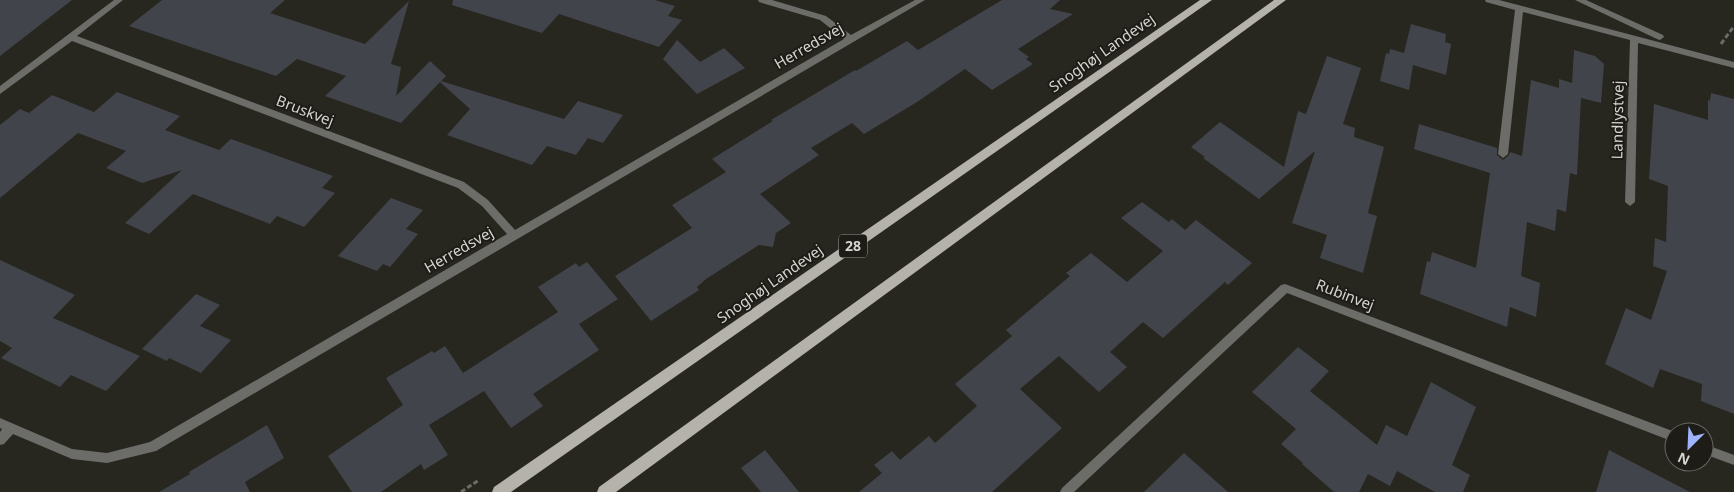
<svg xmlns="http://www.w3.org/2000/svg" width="1734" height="492" font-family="'Noto Sans',sans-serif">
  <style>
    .building { fill: #42444b }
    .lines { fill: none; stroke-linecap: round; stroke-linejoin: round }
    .path { stroke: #6c6b65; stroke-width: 3; stroke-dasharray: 5 2.5; stroke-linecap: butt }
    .service { fill: #6c6c68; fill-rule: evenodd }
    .minor { fill: #6c6c68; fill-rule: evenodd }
    .primary { fill: #b4b2ab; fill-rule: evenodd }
    .labels { text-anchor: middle; stroke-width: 4; stroke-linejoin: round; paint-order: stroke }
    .shield { fill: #1d1c16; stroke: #9e9d98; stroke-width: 1 }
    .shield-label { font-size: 14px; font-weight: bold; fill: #d5d4d0 }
    .street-label { font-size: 15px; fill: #d5d4d0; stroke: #1d1c16 }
  </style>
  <rect width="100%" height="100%" fill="#27261f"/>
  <g class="building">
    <path d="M0 0H72L0 56Z"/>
    <path d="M162 0H285L270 13 365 44 409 1 391 64 401 67 396 96 430 61 446 76 441 81 564 119 578 101 623 115 603 143 588 138 576 155 547 146 532 165 447 135 470 109 440 82 401 123 325 96 346 76 297 59 276 76 129 26Z"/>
    <path d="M453 0H655L675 6 668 16 682 20 659 47 559 14 542 33 452 5Z"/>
    <path d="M1002 0H1060L1050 9 1073 14 1018 49 1029 57 1026 59 1033 64 992 90 965 69 917 102 864 134 852 123 811 148 819 155 760 194 791 223 776 233 773 247 759 245 706 279 697 287 699 290 651 321 615 276 692 228 672 205 726 172 712 159 773 121 771 120 855 70 856 71 907 41 918 50Z"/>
    <path d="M1411 24 1446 34 1445 42 1451 44 1446 75 1413 65 1409 90 1380 81 1386 53 1389 54 1390 49 1404 53Z"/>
    <path d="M677 40 700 62 724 48 745 68 697 94 663 59Z"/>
    <path d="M1574 50 1595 56 1604 64 1601 103 1581 98 1577 175 1570 173 1566 212 1557 209 1555 231 1527 222 1521 276 1540 283 1536 317 1510 307 1507 327 1420 294 1427 261 1430 262 1432 252 1476 268 1490 173 1414 149 1419 124 1497 148V155L1503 160 1509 155 1510 152 1522 156 1531 80 1559 88V79L1572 83Z"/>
    <path d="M1327 56 1361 68 1343 124 1355 128 1354 137 1384 147 1368 213 1377 216 1363 273 1320 258 1327 235 1292 223 1315 151 1259 199 1203 158 1205 157 1191 147 1220 122 1284 167 1298 111 1306 114Z"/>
    <path d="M117 92 180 116 165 130 219 150 231 139 333 176 322 188 335 193 304 227 277 216 270 224 193 194 149 234 125 223 182 170 142 183 106 168 126 151 78 133 0 198V125L20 109 29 113 52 95 94 112Z"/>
    <path d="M1711 93 1734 99V414L1701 401 1702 384 1660 369 1653 388 1605 364 1626 308 1651 320 1667 271 1653 266 1655 238 1666 242 1668 186 1649 179 1654 104 1708 120V100L1710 101Z"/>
    <path d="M391 198 423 210 406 229 418 234 390 267 383 264 377 271 338 256Z"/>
    <path d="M1142 202 1169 222 1172 219 1185 230 1196 220 1252 263 1228 285 1225 282 1163 338 1143 322 1110 352 1127 367 1099 392 1059 356 1020 389 1062 428 992 492H859L882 473 874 465 892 451 900 460 929 436 935 443 977 406 955 384 1012 336 1006 330 1070 276 1066 273 1091 253 1127 282 1163 251 1121 218Z"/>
    <path d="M0 260 75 295 53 318 140 356 106 391 71 375 60 387 1 358 12 348 0 341Z"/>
    <path d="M587 262 618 299 579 324 599 350 533 394 543 406 511 428 484 391 429 425 448 455 424 470 421 464 381 492H352L328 456 403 405 386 378 432 351 434 353 445 346 463 373 558 312 538 287 576 263 579 267Z"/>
    <path d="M196 294 220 305 200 326 231 340 201 373 169 358 167 361 142 349Z"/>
    <path d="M1298 347 1329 371 1310 391 1377 445 1386 425 1407 436 1431 382 1476 407 1452 465 1470 475 1463 492H1435L1397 471 1390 486 1368 474 1359 492H1334L1302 464 1303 463 1281 444 1296 429 1252 392Z"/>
    <path d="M267 425 284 458 245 482 250 492H159L190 474 189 472Z"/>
    <path d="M765 450 799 492H761L741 468Z"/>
    <path d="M1609 450 1690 492H1596Z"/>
    <path d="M1184 453 1228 492H1144Z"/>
  </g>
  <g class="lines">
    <g class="path">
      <path d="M1721 44 1734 26"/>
      <path d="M461 492 479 480"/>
    </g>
    <path class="service" d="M1575 0H1586L1663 35 1664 37 1660 40 1657 39Z"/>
    <g class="minor">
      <path d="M114 0H123L77 36 464 182 488 200 515 230 844 39 820 20 759 2 758 0H772L826 16 851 35 915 0H925L156 451 107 463 72 459 13 434 4 444 0 445V432L2 429 0 428V418L72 449 107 453 150 442 507 234 482 206 458 188 72 41 0 94V86Z"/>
      <path d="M1485 0H1499L1734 62V68L1638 43 1635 202 1630 206 1625 202 1630 40 1523 12 1508 154 1503 158 1498 154 1515 10 1486 2Z"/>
      <path d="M1285 284 1675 432 1674 442 1287 293 1074 492H1060L1062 488 1281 285Z"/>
      <path d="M1704 444 1734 455V465L1704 454Z"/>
    </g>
    <g class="primary">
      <path d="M1200 0H1212L511 492H492L494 487Z"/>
      <path d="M1274 0H1286L616 492H597L599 487Z"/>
    </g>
  </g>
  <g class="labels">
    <rect class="shield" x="839" y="234.5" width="28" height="23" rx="4"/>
    <g class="shield-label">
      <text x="853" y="251">28</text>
    </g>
    <g class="street-label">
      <text transform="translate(809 46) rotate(-30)" y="5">Herredsvej</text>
      <text transform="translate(1102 53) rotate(-35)" y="5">Snoghøj Landevej</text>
      <text transform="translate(305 111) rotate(21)" y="5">Bruskvej</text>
      <text transform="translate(1618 120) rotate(-89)" y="5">Landlystvej</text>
      <text transform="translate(459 250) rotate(-30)" y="5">Herredsvej</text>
      <text transform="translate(770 284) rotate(-35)" y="5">Snoghøj Landevej</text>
      <text transform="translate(1345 295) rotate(21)" y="5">Rubinvej</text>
    </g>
  </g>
  <g transform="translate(1689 447) rotate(204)"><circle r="24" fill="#1d1c16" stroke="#676660"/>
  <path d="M0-4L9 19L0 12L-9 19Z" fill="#a0b3fd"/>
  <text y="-8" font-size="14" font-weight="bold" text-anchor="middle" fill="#d5d4d0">N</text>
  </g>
</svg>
